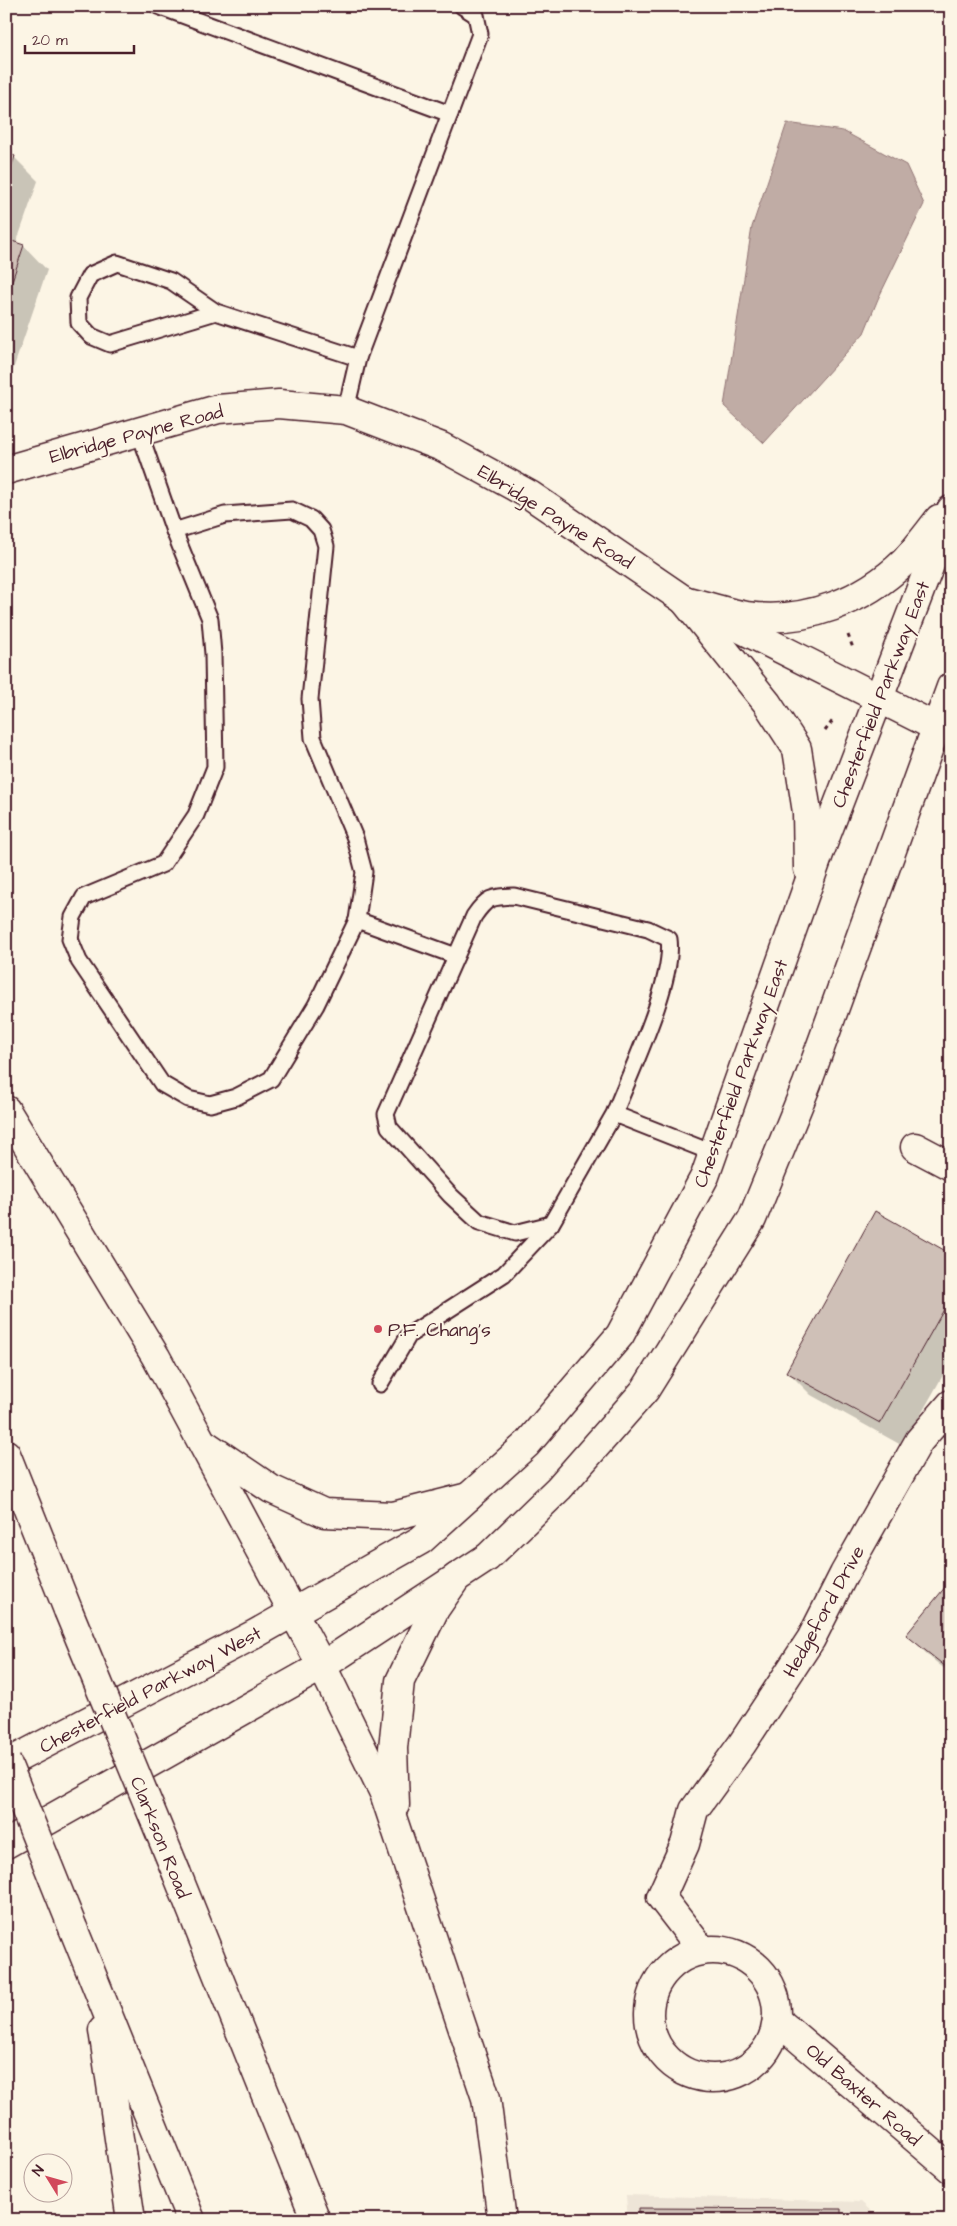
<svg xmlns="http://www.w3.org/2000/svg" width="957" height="2226" font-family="'Architects Daughter',sans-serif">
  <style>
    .built { fill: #eee5d7 }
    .water { fill: #c0aca5; stroke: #917474 }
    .shadow { fill: #0003 }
    .building { fill: #cfc0b7; stroke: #4a1f2b }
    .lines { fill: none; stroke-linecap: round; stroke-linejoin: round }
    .service-casing { stroke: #4a1f2b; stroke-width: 19 }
    .minor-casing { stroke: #4a1f2b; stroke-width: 31 }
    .tertiary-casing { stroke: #4a1f2b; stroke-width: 31 }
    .primary-casing { stroke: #4a1f2b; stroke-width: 31 }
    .path { stroke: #4a1f2b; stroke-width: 3; stroke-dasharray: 4 4; stroke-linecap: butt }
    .service { stroke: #fcf5e5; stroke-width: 15 }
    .minor { stroke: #fcf5e5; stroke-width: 28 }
    .tertiary { stroke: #fcf5e5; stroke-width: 28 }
    .primary { stroke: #fcf5e5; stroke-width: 28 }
    .primary-bridge-casing { stroke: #4a1f2b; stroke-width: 31; stroke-linecap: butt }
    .primary-bridge { stroke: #fcf5e5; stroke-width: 28 }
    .poi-dot { fill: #d1495b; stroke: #fcf5e5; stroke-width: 2 }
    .labels { text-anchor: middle; stroke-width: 4; stroke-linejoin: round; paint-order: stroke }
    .street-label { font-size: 19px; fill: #4a1f2b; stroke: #fcf5e5 }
    .poi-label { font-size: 19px; fill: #4a1f2b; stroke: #fcf5e5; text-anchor: start }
  </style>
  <rect width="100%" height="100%" fill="#fcf5e5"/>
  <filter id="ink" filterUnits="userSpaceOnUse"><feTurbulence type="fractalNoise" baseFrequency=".02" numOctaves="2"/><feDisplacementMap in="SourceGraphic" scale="10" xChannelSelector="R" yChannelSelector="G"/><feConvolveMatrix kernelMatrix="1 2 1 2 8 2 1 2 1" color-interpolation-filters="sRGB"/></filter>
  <g filter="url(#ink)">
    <path class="built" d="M626 2195 861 2202 881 2220H628Z"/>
    <path class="water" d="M787 123 843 131 906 165 924 204 878 299 864 333 764 443 724 406 752 227Z"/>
    <g class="shadow">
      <path d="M6 155 14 157 38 181 16 244 24 246 47 270 6 390Z"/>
      <path d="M951 1255V1361L903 1446 811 1395 787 1371Z"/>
      <path d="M951 1582V1674L931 1658 908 1635Z"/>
      <path d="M840 2211 850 2220H640Z"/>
    </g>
    <g class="building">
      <path d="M6 153 15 156 6 182Z"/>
      <path d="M6 239 24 245 6 299Z"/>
      <path d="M875 1211 951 1254V1297L880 1423 786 1372Z"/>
      <path d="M951 1580V1671L906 1635Z"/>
      <path d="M639 2208 841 2209V2220H639Z"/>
    </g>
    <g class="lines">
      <g class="service-casing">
        <g id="service">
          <path d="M158 6 450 114"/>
          <path d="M216 312 110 344 91 336 79 323 78 298 90 275 117 263 171 281 216 312 358 358"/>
          <path d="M346 410 358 358 480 34 476 15 462 6"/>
          <path d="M139 431 174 531 225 515 292 510 311 519 321 530 326 546 310 699 313 738 355 838 364 872 357 920 456 956"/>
          <path d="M174 531 210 619 213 654 215 767 196 815 163 864 84 897 73 917 70 939 79 961 162 1084 188 1099 210 1104 236 1097 271 1079 316 1005 357 920"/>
          <path d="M614 1114C630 1073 675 980 669 939L648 929 514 896C491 897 487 897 474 916L386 1114 389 1127 450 1195 479 1222 515 1233 551 1224 614 1114 713 1153"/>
          <path d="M380 1384 409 1335 504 1274 551 1224"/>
        </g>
      </g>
      <g class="minor-casing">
        <g id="minor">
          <path d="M6 470 218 409 279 404 346 410 442 447 530 495 684 600 936 727"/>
          <path d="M915 1147 951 1166"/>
          <circle cx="713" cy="2014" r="64"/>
          <path d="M702 1950 661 1897 685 1844 694 1810 742 1744 811 1639 844 1574 919 1441 951 1404"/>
          <path d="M777 2020 951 2169"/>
        </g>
      </g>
      <g class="tertiary-casing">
        <g id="tertiary">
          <path d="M684 600 767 703 797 749 807 812 808 869"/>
          <path d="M684 600C705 605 726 613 747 616 805 624 864 601 905 561 917 548 928 533 939 519"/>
          <path d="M6 1764 255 1634 421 1540 527 1444 620 1335 705 1176 819 854 951 510"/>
          <path d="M6 1844 322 1666 488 1557 559 1488 645 1390 752 1219 807 1084 951 687"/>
        </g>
      </g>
      <g class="primary-casing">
        <g id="primary">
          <path d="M6 1110 156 1357 322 1666 384 1793 486 2098 502 2220"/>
          <path d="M206 1445 271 1489 324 1513 393 1516 468 1497"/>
          <path d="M6 1454 68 1610"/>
          <path d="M395 1805 393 1748 400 1681 435 1609 457 1577"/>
          <path d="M177 1874 316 2220"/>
          <path d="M73 1928 191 2220"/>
          <path d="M103 2030 131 2220"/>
        </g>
      </g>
      <g class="path">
        <path d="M848 635 853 648"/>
        <path d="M825 731 833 720"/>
      </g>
      <use href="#service" class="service"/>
      <use href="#minor" class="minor"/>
      <use href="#tertiary" class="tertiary"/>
      <use href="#primary" class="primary"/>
      <g class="primary-bridge-casing">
        <g id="primary-bridge">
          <path d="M68 1610 177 1874"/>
          <path d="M6 1761 73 1928"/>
        </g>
      </g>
      <use href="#primary-bridge" class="primary-bridge"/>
    </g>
  </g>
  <circle class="poi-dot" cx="378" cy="1329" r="5"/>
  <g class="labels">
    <g class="street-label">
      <text transform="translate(136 433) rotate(-15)" y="7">Elbridge Payne Road</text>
      <text transform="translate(556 516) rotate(32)" y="7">Elbridge Payne Road</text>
      <text transform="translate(880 694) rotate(-69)" y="7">Chesterfield Parkway East</text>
      <text transform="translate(740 1073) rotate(-70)" y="7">Chesterfield Parkway East</text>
      <text transform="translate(823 1611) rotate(-61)" y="7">Hedgeford Drive</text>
      <text transform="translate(150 1689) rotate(-28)" y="7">Chesterfield Parkway West</text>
      <text transform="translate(161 1837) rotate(68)" y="7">Clarkson Road</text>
      <text transform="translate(864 2094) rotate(41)" y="7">Old Baxter Road</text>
    </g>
    <g class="poi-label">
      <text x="388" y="1336">P.F. Chang's</text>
    </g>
  </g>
  <rect width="957" height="2226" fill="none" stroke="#fcf5e5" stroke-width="25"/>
  <rect x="12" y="12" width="932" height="2201" fill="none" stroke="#4a1f2b" stroke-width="2" filter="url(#ink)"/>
  <g transform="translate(48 2178) rotate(307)"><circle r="24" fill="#fcf5e5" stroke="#b59f9b"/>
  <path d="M0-4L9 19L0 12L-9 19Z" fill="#d1495b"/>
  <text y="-8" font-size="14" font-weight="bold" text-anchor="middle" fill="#4a1f2b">N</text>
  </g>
  <path d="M25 45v8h109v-8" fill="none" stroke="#4a1f2b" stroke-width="2.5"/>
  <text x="32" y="45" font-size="15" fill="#4a1f2b" stroke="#fcf5e5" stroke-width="4" paint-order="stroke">20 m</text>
</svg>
